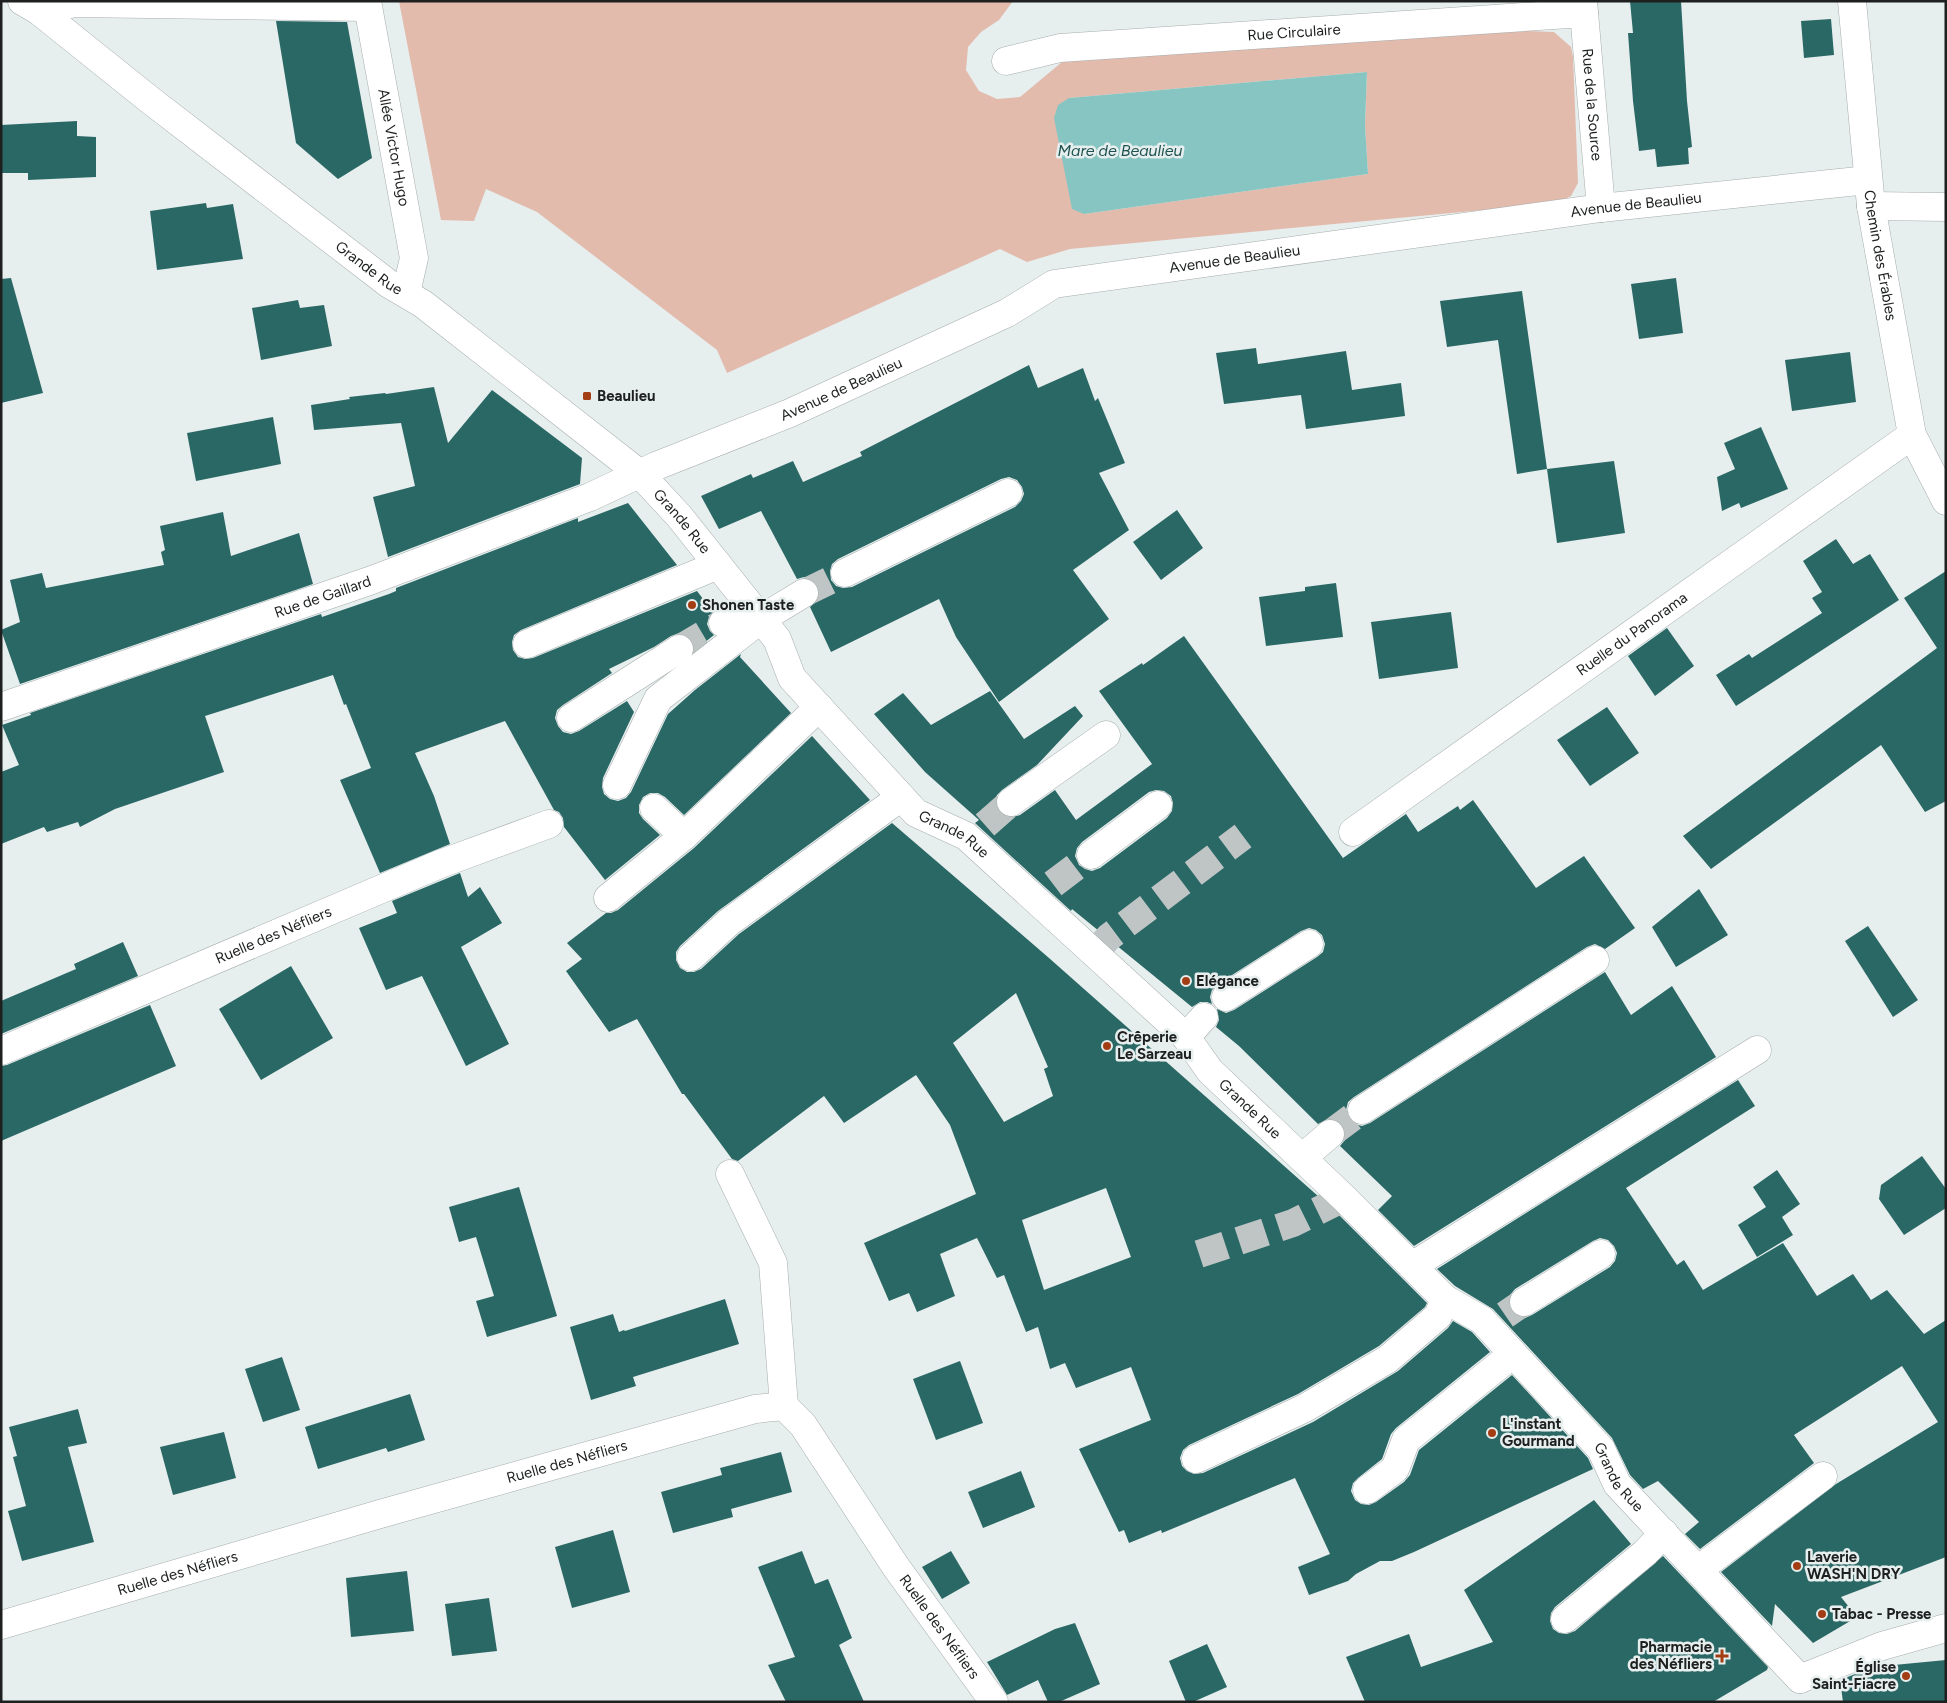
<svg xmlns="http://www.w3.org/2000/svg" width="1947" height="1703" font-family="Figtree,sans-serif">
  <style>
    .green { fill: #e2bbad; fill-rule: evenodd }
    .water { fill: #87c5c2 }
    .building { fill: #2a6866; fill-rule: evenodd }
    .lines { fill: none; stroke-linecap: round; stroke-linejoin: round }
    .minor-tunnel { stroke: #bfc5c5; stroke-width: 28; stroke-dasharray: 28 14; stroke-linecap: butt }
    .minor-casing { stroke: #a6adad; stroke-width: 29 }
    .minor { stroke: #fff; stroke-width: 28 }
    .poi-dot { fill: #a33d14; stroke: #e7eeee; stroke-width: 2 }
    .labels { text-anchor: middle; stroke-width: 5; stroke-linejoin: round; paint-order: stroke }
    .street-label { font-size: 15px; fill: #1d201f; stroke: #e7eeee }
    .poi-label { font-size: 15px; font-weight: bold; fill: #1d201f; stroke: #e7eeee; text-anchor: start }
    .water-label { font-size: 16px; font-style: italic; fill: #1d5251; stroke: #e7eeee }
  </style>
  <rect width="100%" height="100%" fill="#e7eeee"/>
  <path class="green" d="M399 1H1013L999 20 981 32 968 47 966 70 979 91 997 99 1020 97 1062 62 1376 39 1528 31 1554 32 1571 47 1573 57 1578 183 1571 196 1557 203 1070 249 1027 262 1000 249 727 373 717 350 537 212 486 189 474 221 441 220ZM1367 72 1365 125 1368 174 1084 214 1069 98Z"/>
  <path class="water" d="M1367 72 1365 125 1368 174 1084 214 1072 209 1054 118 1058 105 1069 98Z"/>
  <g class="building">
    <path d="M1630 1H1681L1687 101 1692 147 1688 148 1689 164 1657 167 1655 149 1639 151 1633 101 1628 33H1633Z"/>
    <path d="M1831 19 1834 55 1804 58 1801 21Z"/>
    <path d="M276 21 347 22 372 158 338 179 296 143Z"/>
    <path d="M77 121V136L96 137V177L28 180V173H1V125Z"/>
    <path d="M206 203 207 208 233 204 243 259 157 270 150 211Z"/>
    <path d="M11 278 43 393 1 403V279Z"/>
    <path d="M1676 278 1683 333 1639 339 1631 284Z"/>
    <path d="M1522 291 1547 469 1614 461 1625 533 1557 543 1547 469 1517 474 1498 340 1447 347 1440 301Z"/>
    <path d="M298 300 300 308 324 305 332 346 261 360 252 308Z"/>
    <path d="M1256 348 1258 364 1346 351 1352 390 1401 383 1405 416 1306 429 1301 395 1224 404 1216 353Z"/>
    <path d="M1850 352 1856 402 1792 411 1785 360Z"/>
    <path d="M1029 365 1038 388 1083 368 1095 401 1098 398 1125 463 1099 473 1129 530 1073 570 1109 619 999 702 956 637 939 599 831 652 810 607 818 600 820 592 818 585 811 579 804 577 797 579 761 511 719 529 701 496 751 474 753 478 793 461 803 482 862 456 860 452ZM1009 477 1017 480 1022 487 1024 494 1021 501 1015 507 852 587 843 588 836 586 831 580 830 571 832 564 838 559 1001 479Z"/>
    <path d="M434 387 448 443 492 390 582 458 580 484 388 557 373 497 415 486 401 423 314 430 311 405 350 399 349 397 385 393 386 394Z"/>
    <path d="M273 417 281 464 196 481 187 433Z"/>
    <path d="M1761 427 1788 489 1741 508 1739 503 1722 511 1717 477 1735 469 1724 443Z"/>
    <path d="M628 503 677 565 521 630 514 635 512 642 513 650 518 657 525 659 533 658 697 591 713 612 709 617 707 624 710 631 714 635 694 651 692 641 687 635 679 633 671 636 654 647 609 669 612 673 563 705 557 710 555 718 558 726 563 732 571 734 579 731 627 701 634 712 603 778 602 787 604 794 610 799 618 801 626 798 631 792 668 714 695 690 741 654 740 657 791 713 684 815 665 797 658 793H650L643 797 639 805V813L643 819 660 835 605 880 564 827 563 818 559 812 554 810 505 721 415 753 434 796 450 844 380 873 340 780 371 768 346 704 344 705 333 675 205 716 224 772 115 809 80 827 78 822 47 832 44 827 1 844V772L19 765 2 725 31 715 30 713 321 614 322 617 389 594 396 591V588L578 518V522Z"/>
    <path d="M1177 510 1203 548 1161 580 1133 542Z"/>
    <path d="M223 512 231 556 299 533 313 584 20 684 1 630 20 622 10 580 42 573 46 588 164 565 161 552 165 550 160 526Z"/>
    <path d="M1836 539 1853 564 1870 554 1899 600 1736 706 1716 675 1749 654 1752 658 1822 613 1812 598 1822 592 1803 561Z"/>
    <path d="M1946 571V801L1925 812 1881 745 1711 869 1683 836 1937 648 1904 598Z"/>
    <path d="M1336 583 1343 637 1266 646 1259 597 1305 591V587Z"/>
    <path d="M1451 612 1458 668 1379 679 1371 622Z"/>
    <path d="M1667 628 1694 666 1655 696 1628 656Z"/>
    <path d="M1184 636 1343 858 1406 814 1418 832 1458 806 1460 810 1473 800 1536 888 1584 856 1635 928 1605 949 1595 944 1587 947 1354 1097 1348 1102 1346 1110 1349 1118 1354 1124 1362 1126 1370 1123 1605 972 1631 1015 1672 986 1716 1057 1414 1246 1378 1210 1392 1196 1340 1146 1345 1140V1132L1342 1124 1335 1119H1328L1318 1124 1239 1046 1216 1027 1219 1020 1217 1009 1226 1013 1234 1010 1317 957 1323 952 1325 944 1322 935 1316 930 1309 928 1301 931 1218 984 1212 990 1210 997 1212 1004 1207 1002H1200L1192 1007 1072 909 1071 911 975 823 979 820 925 772 874 714 903 693 931 725 990 691 1024 739 1075 706 1083 716 1037 765 1002 790 997 795 995 803 998 811 1004 816 1013 817 1020 815 1055 790 1076 820 1152 764 1099 691 1142 663 1143 665ZM1156 790 1164 791 1171 796 1173 803 1172 811 1167 818 1100 868 1092 871 1085 869 1079 865 1075 856 1077 848 1082 842 1149 792Z"/>
    <path d="M1607 707 1639 753 1590 786 1557 740Z"/>
    <path d="M812 736 870 800 718 911 680 946 676 952V960L680 968 687 972H694L701 969 739 934 892 823 1049 958 1336 1212 1427 1303 1425 1307 1379 1346 1298 1394 1189 1445 1183 1450 1180 1458 1182 1466 1187 1471 1194 1474 1203 1473 1313 1422 1398 1371 1448 1328 1453 1321 1472 1332 1490 1352 1396 1428 1391 1434 1382 1459 1358 1478 1353 1483 1351 1491 1355 1500 1361 1504 1369 1505 1376 1502 1404 1482 1410 1475 1419 1450 1512 1375 1588 1458 1593 1469 1414 1552 1392 1561H1380L1356 1574 1348 1581 1309 1595 1298 1567 1330 1554 1295 1478 1162 1533 1161 1530 1129 1543 1124 1530 1119 1532 1079 1449 1151 1420 1131 1367 1076 1388 1065 1363 1050 1369 1038 1327 1026 1332 1004 1275 997 1278 977 1238 940 1254 955 1296 917 1312 909 1293 889 1301 864 1243 976 1194 950 1125 916 1075 844 1123 824 1096 738 1161 732 1159 684 1094H682L637 1019 609 1032 566 971 582 959 567 943 606 913H611L618 910 694 848ZM1016 993 1048 1067 1044 1069 1053 1096 1004 1122 953 1043ZM1106 1188 1131 1257 1044 1290 1022 1220Z"/>
    <path d="M460 873 468 897 480 887 502 923 461 947 509 1044 466 1066 422 976 386 990 359 928 397 913 392 901Z"/>
    <path d="M1699 889 1728 935 1676 967 1652 927Z"/>
    <path d="M1868 926 1918 1000 1893 1017 1845 941Z"/>
    <path d="M123 942 138 976 1 1034V1001L76 969 74 964Z"/>
    <path d="M291 966 333 1038 261 1080 219 1009Z"/>
    <path d="M150 1005 176 1066 1 1141V1066L7 1065Z"/>
    <path d="M1738 1080 1755 1106 1626 1188 1677 1265 1684 1260 1703 1290 1783 1243 1817 1296 1853 1274 1871 1300 1887 1290 1924 1334 1946 1320V1557L1841 1597 1857 1617 1813 1643 1775 1604 1772 1626 1721 1572 1836 1484 1938 1422 1902 1366 1794 1435 1814 1463 1700 1549 1685 1534 1699 1522 1658 1481 1643 1489 1630 1475 1612 1438 1493 1309 1455 1286 1437 1269ZM1600 1238 1608 1240 1614 1246 1617 1253 1615 1261 1610 1267 1532 1315 1525 1318 1517 1316 1511 1311 1508 1302 1510 1295 1515 1289 1593 1241Z"/>
    <path d="M1922 1156 1946 1189V1208L1904 1235 1879 1199 1881 1185Z"/>
    <path d="M1777 1170 1800 1204 1782 1217 1793 1235 1757 1257 1738 1225 1766 1207 1753 1187Z"/>
    <path d="M519 1187 557 1316 487 1337 476 1301 494 1296 476 1237 459 1242 449 1207Z"/>
    <path d="M725 1299 739 1344 633 1377 636 1386 591 1400 570 1327 613 1314 619 1332 624 1330 625 1331Z"/>
    <path d="M282 1357 300 1410 263 1422 245 1369Z"/>
    <path d="M960 1361 983 1423 936 1440 913 1379Z"/>
    <path d="M410 1394 425 1440 388 1452 386 1448 318 1469 305 1427Z"/>
    <path d="M78 1409 87 1443 68 1447 94 1542 22 1561 8 1511 26 1506 13 1457 17 1456 9 1427Z"/>
    <path d="M224 1432 236 1478 173 1495 160 1447Z"/>
    <path d="M781 1452 792 1492 731 1509 733 1517 673 1533 661 1492 722 1475 720 1468Z"/>
    <path d="M1021 1471 1035 1507 983 1528 968 1492Z"/>
    <path d="M1594 1500 1631 1544 1555 1607 1551 1613 1550 1621 1553 1629 1559 1633 1567 1634 1575 1631 1663 1556 1768 1667 1767 1670 1713 1702H1365L1346 1657 1409 1634 1421 1667 1493 1642 1464 1590Z"/>
    <path d="M613 1530 630 1592 572 1608 555 1547Z"/>
    <path d="M802 1551 815 1584 828 1579 852 1638 839 1645 864 1702H786L768 1665 795 1657 758 1567Z"/>
    <path d="M951 1551 970 1583 942 1599 922 1567Z"/>
    <path d="M407 1571 414 1631 351 1637 346 1578Z"/>
    <path d="M489 1598 497 1651 452 1656 445 1604Z"/>
    <path d="M1075 1623 1100 1684 1059 1702H1048L1038 1680 1007 1695 987 1662 1055 1629Z"/>
    <path d="M1207 1644 1227 1687 1193 1702H1186L1169 1661Z"/>
    <path d="M1946 1660V1702H1843L1840 1680 1873 1667Z"/>
  </g>
  <g class="lines">
    <g class="minor-tunnel">
      <path d="M804 593 845 573"/>
      <path d="M679 649 723 623"/>
      <path d="M985 825 1011 802"/>
      <path d="M1053 884 1091 855"/>
      <path d="M1095 952 1109 937 1243 836"/>
      <path d="M1330 1134 1362 1110"/>
      <path d="M1199 1254 1293 1223 1344 1198"/>
      <path d="M1505 1315 1524 1302"/>
    </g>
    <g class="minor-casing">
      <g id="minor">
        <path id="s1" d="M22 1 39 11 150 100 389 284 423 304 640 474 679 516 777 639 792 678 916 813 966 836 1186 1037 1210 1071 1344 1198 1445 1299 1482 1320 1601 1449 1617 1484 1800 1679"/>
        <path id="s2" d="M367 1 414 258 406 293"/>
        <path id="s3" d="M1583 1 1601 208"/>
        <path id="s4" d="M1852 1 1871 206 1912 435 1946 501"/>
        <path d="M39 11 74 3 367 7"/>
        <path id="s5" d="M1006 61 1060 48 1584 13"/>
        <path d="M1871 206 1946 207"/>
        <path d="M845 573 1008 493"/>
        <path d="M723 623 749 605"/>
        <path d="M527 644 718 565"/>
        <path id="s6" d="M1 707 372 580 590 497 656 466 790 413 1007 313 1054 284 1601 208 1868 180"/>
        <path d="M571 718 679 649"/>
        <path d="M617 785 658 699 761 619 804 593"/>
        <path d="M1011 802 1106 735"/>
        <path d="M654 808 684 836"/>
        <path id="s7" d="M1353 832 1912 435"/>
        <path d="M1091 855 1158 805"/>
        <path d="M608 898 684 836 819 707"/>
        <path d="M691 957 729 922 901 797"/>
        <path d="M1226 997 1309 944"/>
        <path d="M1186 1037 1204 1017"/>
        <path id="s8" d="M1 1051 440 864 549 824"/>
        <path d="M1362 1110 1595 960"/>
        <path d="M1302 1158 1330 1134"/>
        <path d="M730 1174 773 1263 784 1406"/>
        <path d="M1412 1266 1757 1050"/>
        <path d="M1524 1302 1601 1254"/>
        <path d="M1196 1459 1305 1408 1388 1359 1438 1316 1445 1299"/>
        <path d="M1367 1490 1395 1469 1406 1440 1513 1354"/>
        <path d="M1698 1570 1823 1476"/>
        <path d="M1565 1619 1645 1553 1664 1533"/>
        <path id="s9" d="M1 1625 380 1514 755 1409 784 1406 803 1425 896 1567 994 1702"/>
        <path d="M1800 1679 1882 1646 1946 1628"/>
      </g>
    </g>
    <use href="#minor" class="minor"/>
  </g>
  <g class="poi-dot">
    <rect x="582" y="391" width="10" height="10" rx="2.5"/>
    <circle cx="692" cy="605" r="5"/>
    <circle cx="1186" cy="981" r="5"/>
    <circle cx="1107" cy="1046" r="5"/>
    <circle cx="1492" cy="1433" r="5"/>
    <circle cx="1797" cy="1566" r="5"/>
    <circle cx="1822" cy="1614" r="5"/>
    <path d="M1719.5 1648.5h5v5h5v5h-5v5h-5v-5h-5v-5h5z"/>
    <circle cx="1906" cy="1676" r="5"/>
  </g>
  <g class="labels">
    <g class="street-label">
      <text dy="5" stroke="none"><textPath href="#s5" startOffset="290">Rue Circulaire</textPath></text>
      <text dy="5" stroke="none"><textPath href="#s3" startOffset="104">Rue de la Source</textPath></text>
      <text dy="5" stroke="none"><textPath href="#s2" startOffset="149">Allée Victor Hugo</textPath></text>
      <text dy="5" stroke="none"><textPath href="#s6" startOffset="1724">Avenue de Beaulieu</textPath></text>
      <text dy="5" stroke="none"><textPath href="#s4" startOffset="256">Chemin des Érables</textPath></text>
      <text dy="5" stroke="none"><textPath href="#s6" startOffset="1319">Avenue de Beaulieu</textPath></text>
      <text dy="5" stroke="none"><textPath href="#s1" startOffset="438">Grande Rue</textPath></text>
      <text dy="5" stroke="none"><textPath href="#s6" startOffset="899">Avenue de Beaulieu</textPath></text>
      <text dy="5" stroke="none"><textPath href="#s1" startOffset="842">Grande Rue</textPath></text>
      <text dy="5" stroke="none"><textPath href="#s6" startOffset="340">Rue de Gaillard</textPath></text>
      <text dy="5" stroke="none"><textPath href="#s7" startOffset="342">Ruelle du Panorama</textPath></text>
      <text dy="5" stroke="none"><textPath href="#s1" startOffset="1262">Grande Rue</textPath></text>
      <text dy="5" stroke="none"><textPath href="#s8" startOffset="296">Ruelle des Néfliers</textPath></text>
      <text dy="5" stroke="none"><textPath href="#s1" startOffset="1668">Grande Rue</textPath></text>
      <text dy="5" stroke="none"><textPath href="#s9" startOffset="589">Ruelle des Néfliers</textPath></text>
      <text dy="5" stroke="none"><textPath href="#s1" startOffset="2192">Grande Rue</textPath></text>
      <text dy="5" stroke="none"><textPath href="#s9" startOffset="184">Ruelle des Néfliers</textPath></text>
      <text dy="5" stroke="none"><textPath href="#s9" startOffset="1084">Ruelle des Néfliers</textPath></text>
    </g>
    <g class="poi-label">
      <text x="597" y="401">Beaulieu</text>
      <text x="702" y="610">Shonen Taste</text>
      <text x="1196" y="986">Elégance</text>
      <text x="1117" y="1042">Crêperie<tspan x="1117" dy="17">Le Sarzeau</tspan></text>
      <text x="1502" y="1429">L'instant<tspan x="1502" dy="17">Gourmand</tspan></text>
      <text x="1807" y="1562">Laverie<tspan x="1807" dy="17">WASH'N DRY</tspan></text>
      <text x="1832" y="1619">Tabac - Presse</text>
      <text x="1712" y="1652" text-anchor="end">Pharmacie<tspan x="1712" dy="17">des Néfliers</tspan></text>
      <text x="1896" y="1672" text-anchor="end">Église<tspan x="1896" dy="17">Saint-Fiacre</tspan></text>
    </g>
    <g class="water-label">
      <text x="1120" y="156">Mare de Beaulieu</text>
    </g>
  </g>
  <rect width="1947" height="1703" fill="none" stroke="#1d201f" stroke-width="5"/>
</svg>
